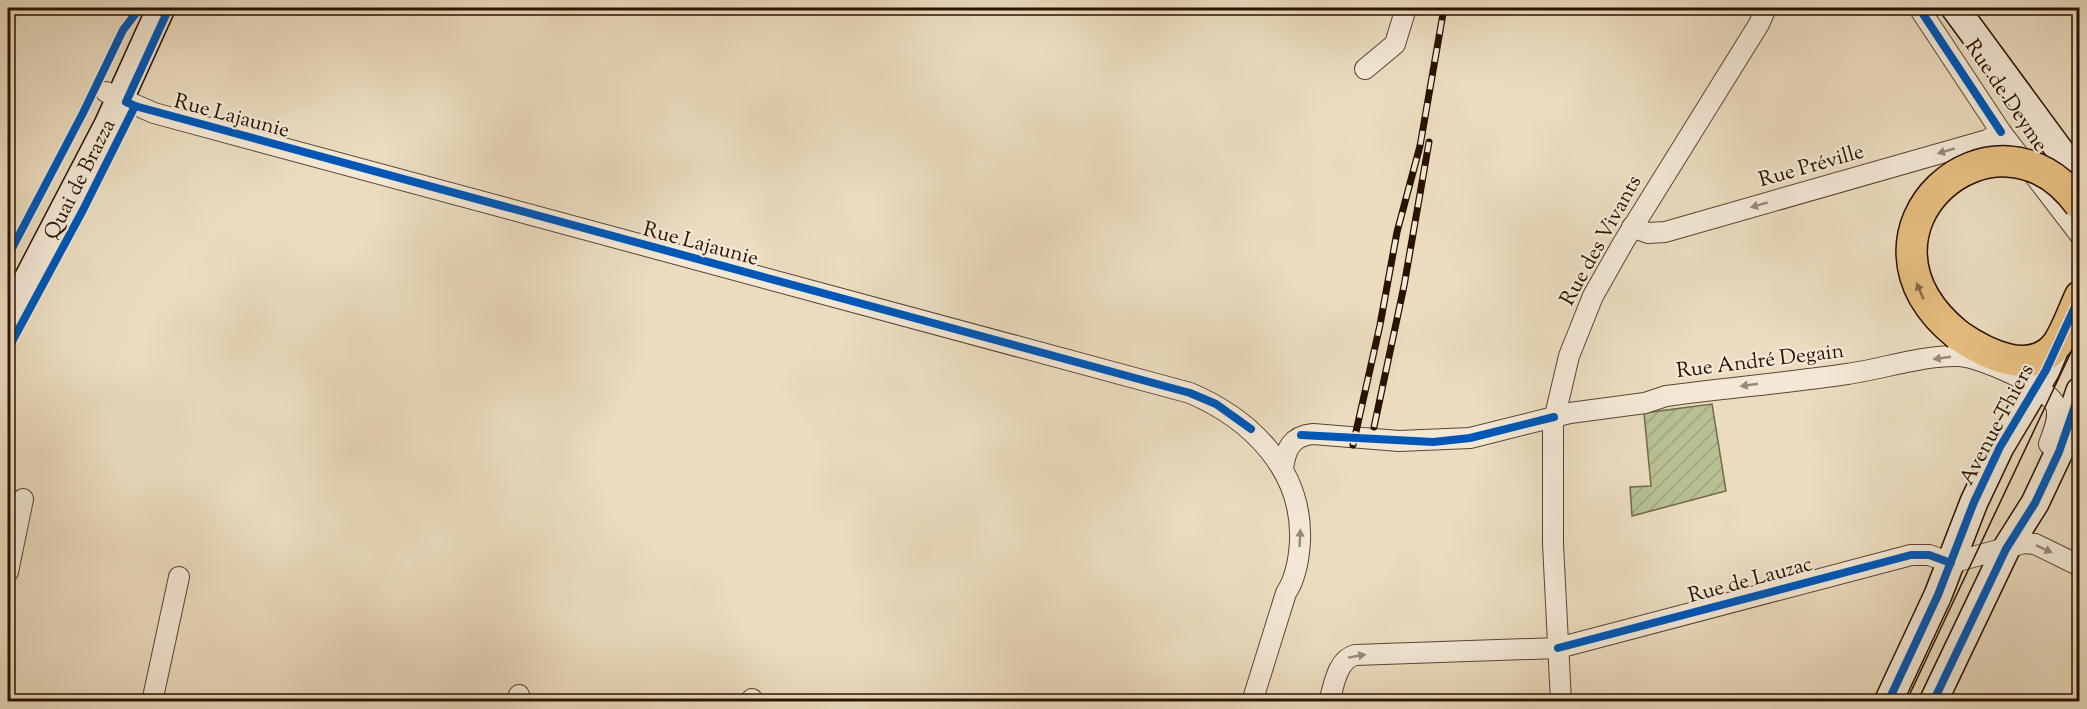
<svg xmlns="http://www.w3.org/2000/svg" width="2087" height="709" font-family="'Sorts Mill Goudy',serif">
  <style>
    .garden { fill: url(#garden-furrows); stroke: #706949; stroke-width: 1.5 }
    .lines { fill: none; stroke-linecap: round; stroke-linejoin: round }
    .street-casing { stroke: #5a4430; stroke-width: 22 }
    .secondary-casing { stroke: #2a1200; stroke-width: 30 }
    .primary-casing { stroke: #2a1200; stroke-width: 33 }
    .street { stroke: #f2e8d5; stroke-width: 20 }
    .secondary { stroke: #f2e8d5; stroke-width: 27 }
    .primary { stroke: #e6be80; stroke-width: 30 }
    .tram { stroke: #2a1200; stroke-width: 1.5 }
    .rail-casing { stroke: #2a1200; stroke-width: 7 }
    .rail { stroke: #f2e8d5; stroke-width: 4.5; stroke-dasharray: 14; stroke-linecap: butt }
    .primary-bridge-casing { stroke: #2a1200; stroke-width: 33; stroke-linecap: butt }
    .primary-bridge { stroke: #e6be80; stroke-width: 30 }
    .cycleway-casing { stroke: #f2e8d5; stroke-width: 11 }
    .cycleway { stroke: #0057b8; stroke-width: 8 }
    .oneway { fill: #988875 }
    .oneway2 { fill: #886840 }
    .labels { text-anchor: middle; stroke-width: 4.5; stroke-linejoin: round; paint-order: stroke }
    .street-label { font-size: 21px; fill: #2a1200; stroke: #f2e8d5 }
  </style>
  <defs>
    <pattern id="garden-furrows" width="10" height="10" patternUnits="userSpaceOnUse" patternTransform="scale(1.5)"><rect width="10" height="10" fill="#b7c092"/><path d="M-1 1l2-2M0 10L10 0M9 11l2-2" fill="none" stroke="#9ea47c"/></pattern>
  </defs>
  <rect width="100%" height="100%" fill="#ebdcbf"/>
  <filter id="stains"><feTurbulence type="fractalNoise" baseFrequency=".00333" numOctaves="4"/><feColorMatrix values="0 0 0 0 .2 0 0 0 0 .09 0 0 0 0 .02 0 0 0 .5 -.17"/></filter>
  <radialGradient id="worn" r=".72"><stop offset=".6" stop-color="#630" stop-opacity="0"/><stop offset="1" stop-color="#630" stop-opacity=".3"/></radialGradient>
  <path class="garden" d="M1712 404 1726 491 1632 516 1630 487 1651 486 1644 413Z"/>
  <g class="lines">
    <g class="street-casing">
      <g id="street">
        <path d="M1919 8 2001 132 2080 235"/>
        <path d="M1365 69 1395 44 1406 8"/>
        <path d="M106 92 154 113 1190 393C1251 419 1303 470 1300 541 1299 559 1296 578 1286 593L1252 702"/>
        <path d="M1632 227 1648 233 1665 232 1987 140 2001 132"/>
        <path d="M1283 468C1286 448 1292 436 1313 434L1399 441 1470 438 1570 413 1645 403 1666 396C1726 388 1786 383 1847 374 1883 369 1922 355 1959 356 1980 357 2044 385 2055 404 2061 416 2053 432 2049 444"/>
        <path d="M8 572 23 499"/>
        <path d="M152 702 179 577"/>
        <path d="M518 702 519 695"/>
        <path d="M751 702 752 699"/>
        <path d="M1329 702C1334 685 1337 660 1355 655L1558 648 1911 555H1929L1951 563 2024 543 2035 544 2080 566"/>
        <path d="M1561 702 1553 544V424L1569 356 1593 296 1623 243 1759 24 1766 8"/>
      </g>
    </g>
    <g class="secondary-casing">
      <g id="secondary">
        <path d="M1955 8 2080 178"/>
        <path d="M8 317 108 125 161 8"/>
        <path d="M1888 702 1938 595 1974 502 2000 447 2046 370 2057 344"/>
        <path d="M1933 702 2006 549 2035 503 2059 452 2080 391"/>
      </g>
    </g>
    <g class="primary-casing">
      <path id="primary" d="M1958 335C1984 353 2033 379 2058 343 2067 329 2073 311 2080 296"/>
    </g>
    <use href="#street" class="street"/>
    <use href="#secondary" class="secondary"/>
    <use href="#primary" class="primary"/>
    <path class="tram" d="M1906 702 2080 333"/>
    <g class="rail-casing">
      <g id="rail">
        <path d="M1374 427 1404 286 1429 142"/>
        <path d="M1353 445 1380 325 1397 232 1420 146 1444 8"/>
      </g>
    </g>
    <use href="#rail" class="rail"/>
    <g class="primary-bridge-casing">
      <path id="primary-bridge" d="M1958 335C1831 232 1996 88 2080 205"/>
    </g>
    <use href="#primary-bridge" class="primary-bridge"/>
    <g class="cycleway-casing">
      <g id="cycleway">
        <path d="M169 8 126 102 135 106 1190 393 1216 404 1251 429"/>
        <path d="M1919 8 2001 132"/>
        <path d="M8 256 83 113 123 30 140 8"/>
        <path d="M8 349 83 210 135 106"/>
        <path d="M1301 435 1433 442 1470 438 1554 417"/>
        <path d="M1558 648 1911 555H1929L1951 563"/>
        <path d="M1888 702 1938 595 1974 502 2000 447 2046 370 2080 296"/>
        <path d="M1933 702 2006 549 2035 503 2059 452 2080 391"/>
      </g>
    </g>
    <use href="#cycleway" class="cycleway"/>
  </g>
  <defs><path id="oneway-solid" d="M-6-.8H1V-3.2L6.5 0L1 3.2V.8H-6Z" transform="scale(1.5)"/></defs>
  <g class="oneway">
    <use href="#oneway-solid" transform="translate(1946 151) rotate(164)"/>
    <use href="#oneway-solid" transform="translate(1759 205) rotate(164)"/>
    <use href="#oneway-solid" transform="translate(1942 358) rotate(172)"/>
    <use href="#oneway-solid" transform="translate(1749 385) rotate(172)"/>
    <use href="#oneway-solid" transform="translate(1300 538) rotate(-87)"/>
    <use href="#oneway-solid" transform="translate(2044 549) rotate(25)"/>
    <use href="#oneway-solid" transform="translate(1357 656) rotate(-10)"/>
  </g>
  <use class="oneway2" href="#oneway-solid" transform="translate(1920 291) rotate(-113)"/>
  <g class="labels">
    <g class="street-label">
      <text transform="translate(2007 95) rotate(56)" y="7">Rue de Deyme</text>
      <text transform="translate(232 115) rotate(15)" y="7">Rue Lajaunie</text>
      <text transform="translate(1811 165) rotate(-16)" y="7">Rue Préville</text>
      <text transform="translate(79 179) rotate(-63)" y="7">Quai de Brazza</text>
      <text transform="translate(1600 240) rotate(-61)" y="7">Rue des Vivants</text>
      <text transform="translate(701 243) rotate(15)" y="7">Rue Lajaunie</text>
      <text transform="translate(1760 360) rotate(-7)" y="7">Rue André Degain</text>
      <text transform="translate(1996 424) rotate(-62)" y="7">Avenue Thiers</text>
      <text transform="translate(1750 579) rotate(-15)" y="7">Rue de Lauzac</text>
    </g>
  </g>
  <rect width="2087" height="709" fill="none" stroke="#ebdcbf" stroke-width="30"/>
  <rect x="9" y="9" width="2069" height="691" fill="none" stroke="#2a1200" stroke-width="3"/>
  <rect x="15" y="15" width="2057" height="679" fill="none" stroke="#2a1200" stroke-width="1.5"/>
  <rect width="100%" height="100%" filter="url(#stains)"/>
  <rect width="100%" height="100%" fill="url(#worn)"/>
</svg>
